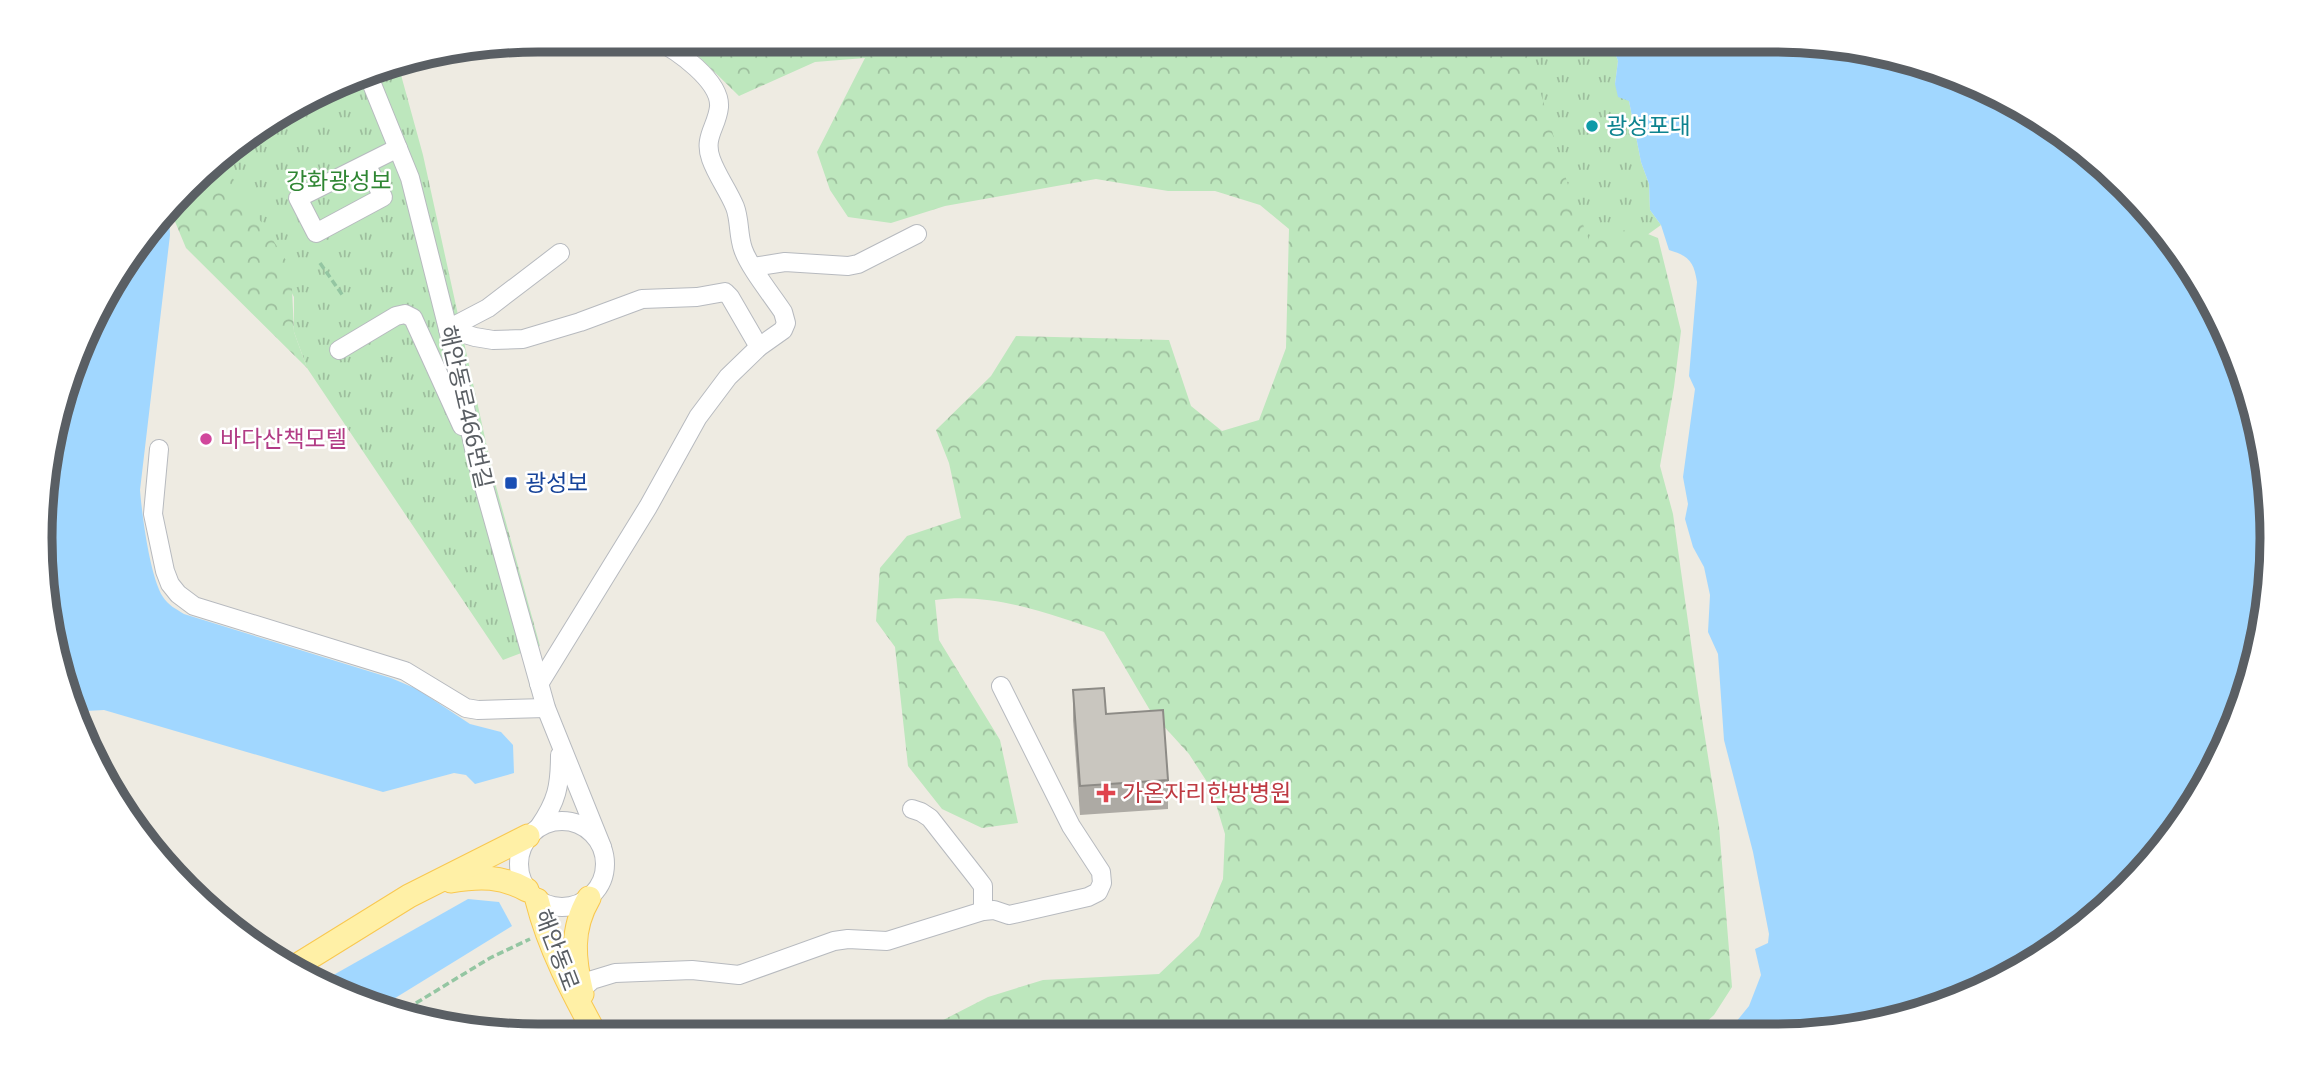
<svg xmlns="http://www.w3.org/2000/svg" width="2313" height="1077" font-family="'Noto Sans','Noto Sans KR',sans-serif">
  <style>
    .grass { fill: url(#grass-tufts) }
    .forest { fill: url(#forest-crowns) }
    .water { fill: #a1d7ff }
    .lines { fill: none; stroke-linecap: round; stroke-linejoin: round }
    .minor-casing { stroke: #b7babf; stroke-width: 20 }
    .major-casing { stroke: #f9c850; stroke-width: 25 }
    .path { stroke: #94c6a2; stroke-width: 3.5; stroke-dasharray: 7 3.5; stroke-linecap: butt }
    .minor { stroke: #fff; stroke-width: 18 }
    .major { stroke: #fff0a6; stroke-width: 23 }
    .wall { fill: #adaaa4 }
    .building { fill: #c9c6bf; stroke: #8d8b86; stroke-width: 2 }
    .culture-dot { fill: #0f9aa8; stroke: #fff; stroke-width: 2.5 }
    .hotel-dot { fill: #d1479c; stroke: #fff; stroke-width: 2.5 }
    .transit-dot { fill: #1a4fb4; stroke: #fff; stroke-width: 2.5 }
    .health-dot { fill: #e0444e; stroke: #fff; stroke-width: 2.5 }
    .labels { text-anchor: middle; stroke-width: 5; stroke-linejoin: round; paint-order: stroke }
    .culture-label { font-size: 23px; fill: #0d838f; stroke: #fff; text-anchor: start }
    .park-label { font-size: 23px; fill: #2f8633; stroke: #fff }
    .street-label { font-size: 23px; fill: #5a5f64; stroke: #fff }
    .hotel-label { font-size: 23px; fill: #b23c85; stroke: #fff; text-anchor: start }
    .transit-label { font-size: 23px; fill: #164399; stroke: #fff; text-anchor: start }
    .health-label { font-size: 23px; fill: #be3a42; stroke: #fff; text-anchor: start }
    .rim { fill: none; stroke: #5a5f64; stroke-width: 9 }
  </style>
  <defs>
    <pattern id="grass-tufts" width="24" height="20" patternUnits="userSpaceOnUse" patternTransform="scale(1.75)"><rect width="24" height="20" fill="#bde7bd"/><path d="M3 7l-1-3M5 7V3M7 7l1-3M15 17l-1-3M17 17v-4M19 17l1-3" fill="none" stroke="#9dbe9d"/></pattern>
    <pattern id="forest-crowns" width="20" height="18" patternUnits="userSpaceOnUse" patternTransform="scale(1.75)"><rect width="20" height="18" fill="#bde7bd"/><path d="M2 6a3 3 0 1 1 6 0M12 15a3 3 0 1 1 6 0" fill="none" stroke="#9dbe9d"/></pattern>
  </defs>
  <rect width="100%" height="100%" fill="#eeebe2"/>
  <g class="grass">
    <path d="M1089 40H1610L1618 61 1615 84 1629 101 1641 162 1649 184 1650 210 1661 225 1604 266Z"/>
    <path d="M398 64 423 155 494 479 540 646 503 660 307 368 294 332V297L219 157 290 107 378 67Z"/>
  </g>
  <g class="forest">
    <path d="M682 40H1132L1162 47 1238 40H1525L1568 185 1589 240 1633 228 1658 238 1681 331 1674 387 1660 466 1673 514 1698 693 1719 826 1732 987 1714 1015 1694 1033 912 1036 988 997 1043 980 1159 974 1199 936 1223 879 1225 834 1211 788 1189 754 1151 712 1104 632C1049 614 994 592 935 600L939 640 1000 740 1018 823 982 828 942 809 908 766 895 647 876 621 880 568 907 536 961 518 949 463 936 430 991 376 1016 336 1169 340 1191 406 1222 431 1259 420 1286 348 1289 229 1260 205 1215 191H1168L1096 179 945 206 891 223 848 217 830 190 817 152 865 58 815 62 739 96Z"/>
    <path d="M219 157 291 268 294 332 307 368 186 248 171 212 210 164Z"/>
  </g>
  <g class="water">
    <path d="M1610 40H1775L1871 50 1965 78 2051 124 2127 186 2189 261 2235 347 2263 441 2273 538 2263 635 2235 729 2170 841 2078 934 1966 999 1840 1032 1727 1033 1749 1006 1761 975 1755 949 1768 943 1769 934 1753 852 1724 740 1718 654 1708 632 1710 595 1704 567 1693 547 1685 519 1688 504 1683 477 1695 389 1689 376 1697 282C1694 262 1689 256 1669 250L1661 225 1650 210 1649 184 1641 162 1629 101 1618 97 1615 84 1618 61Z"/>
    <path d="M169 214 170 235 140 490C142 515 150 577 163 597 168 605 176 609 184 614L391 678 417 689 470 724 501 732 513 745 514 773 475 784 466 775 454 773 383 792 104 710 86 711 74 715 67 698 45 604 50 442 107 289Z"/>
    <path d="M468 899 499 902 512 926 379 1008 348 999 321 982Z"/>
  </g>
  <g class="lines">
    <g class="minor-casing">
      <g id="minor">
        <path d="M367 72 410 178 448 329 476 458 546 708 602 847"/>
        <path d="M366 164 383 197 316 233 298 198 398 148"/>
        <path d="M753 267 785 262 848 266 858 264 917 234"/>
        <path d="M448 329 475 337 493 340 523 339 580 322 642 299 697 297 725 292 730 297 759 347"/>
        <path d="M448 329 488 308 560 253"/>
        <path d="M339 350 396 316 405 314 413 318 462 426"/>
        <path d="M159 449 153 514 165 571 170 584 178 594 194 606 405 671 466 708 478 710 546 708"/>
        <path d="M539 684 648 507 698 417 728 377 759 347 783 330 786 323 783 312C771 294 749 267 743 249 738 235 740 220 735 207 728 190 717 176 711 159 703 137 717 127 719 107 721 81 677 50 656 40"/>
        <path d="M912 809 921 812 930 818 977 878 983 886V911"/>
        <circle cx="562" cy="864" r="43"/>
        <path d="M539 827C557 801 560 786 560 755"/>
        <path d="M581 990 592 980 615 973 692 970 739 975 834 941 848 939 887 941 983 911 994 910 1009 915 1088 897 1098 892 1102 883 1101 872 1071 826 1001 686"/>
      </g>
    </g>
    <g class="major-casing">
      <g id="major">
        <path d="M451 881C480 876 502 876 527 890"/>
        <path d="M537 900C549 948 573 993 597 1037"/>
        <path d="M296 966 409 896 528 836"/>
        <path d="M582 994C574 960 570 930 589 898"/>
      </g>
    </g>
    <g class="path">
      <path d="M320 263 343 296"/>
      <path d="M398 1014 490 958 530 939"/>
    </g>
    <use href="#minor" class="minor"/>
    <use href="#major" class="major"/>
  </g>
  <path class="wall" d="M1073 690 1106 714 1168 780V809L1080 815 1073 720Z"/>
  <path class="building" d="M1104 688 1106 714 1163 710 1168 780 1080 786 1073 690Z"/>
  <circle class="culture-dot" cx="1592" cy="126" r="7"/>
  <circle class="hotel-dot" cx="206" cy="439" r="7"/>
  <rect class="transit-dot" x="504" y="476" width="14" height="14" rx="3.5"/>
  <path class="health-dot" d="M1102.5 782.5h7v7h7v7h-7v7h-7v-7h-7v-7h7z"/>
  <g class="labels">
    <g class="culture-label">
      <text x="1606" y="134">광성포대</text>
    </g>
    <g class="park-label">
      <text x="339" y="189">강화광성보</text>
    </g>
    <g class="street-label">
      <text transform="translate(466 407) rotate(77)" y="8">해안동로466번길</text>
      <text transform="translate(557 950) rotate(69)" y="8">해안동로</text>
    </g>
    <g class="hotel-label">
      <text x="220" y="447">바다산책모텔</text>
    </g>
    <g class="transit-label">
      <text x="525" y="491">광성보</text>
    </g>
    <g class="health-label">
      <text x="1122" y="801">가온자리한방병원</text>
    </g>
  </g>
  <path d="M0 0H2313V1077H0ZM538 52H1774A486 486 0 0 1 2260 538V538A486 486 0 0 1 1774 1024H538A486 486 0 0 1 52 538V538A486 486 0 0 1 538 52Z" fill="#fff" fill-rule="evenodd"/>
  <path class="rim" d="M538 52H1774A486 486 0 0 1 2260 538V538A486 486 0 0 1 1774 1024H538A486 486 0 0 1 52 538V538A486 486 0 0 1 538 52Z"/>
</svg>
